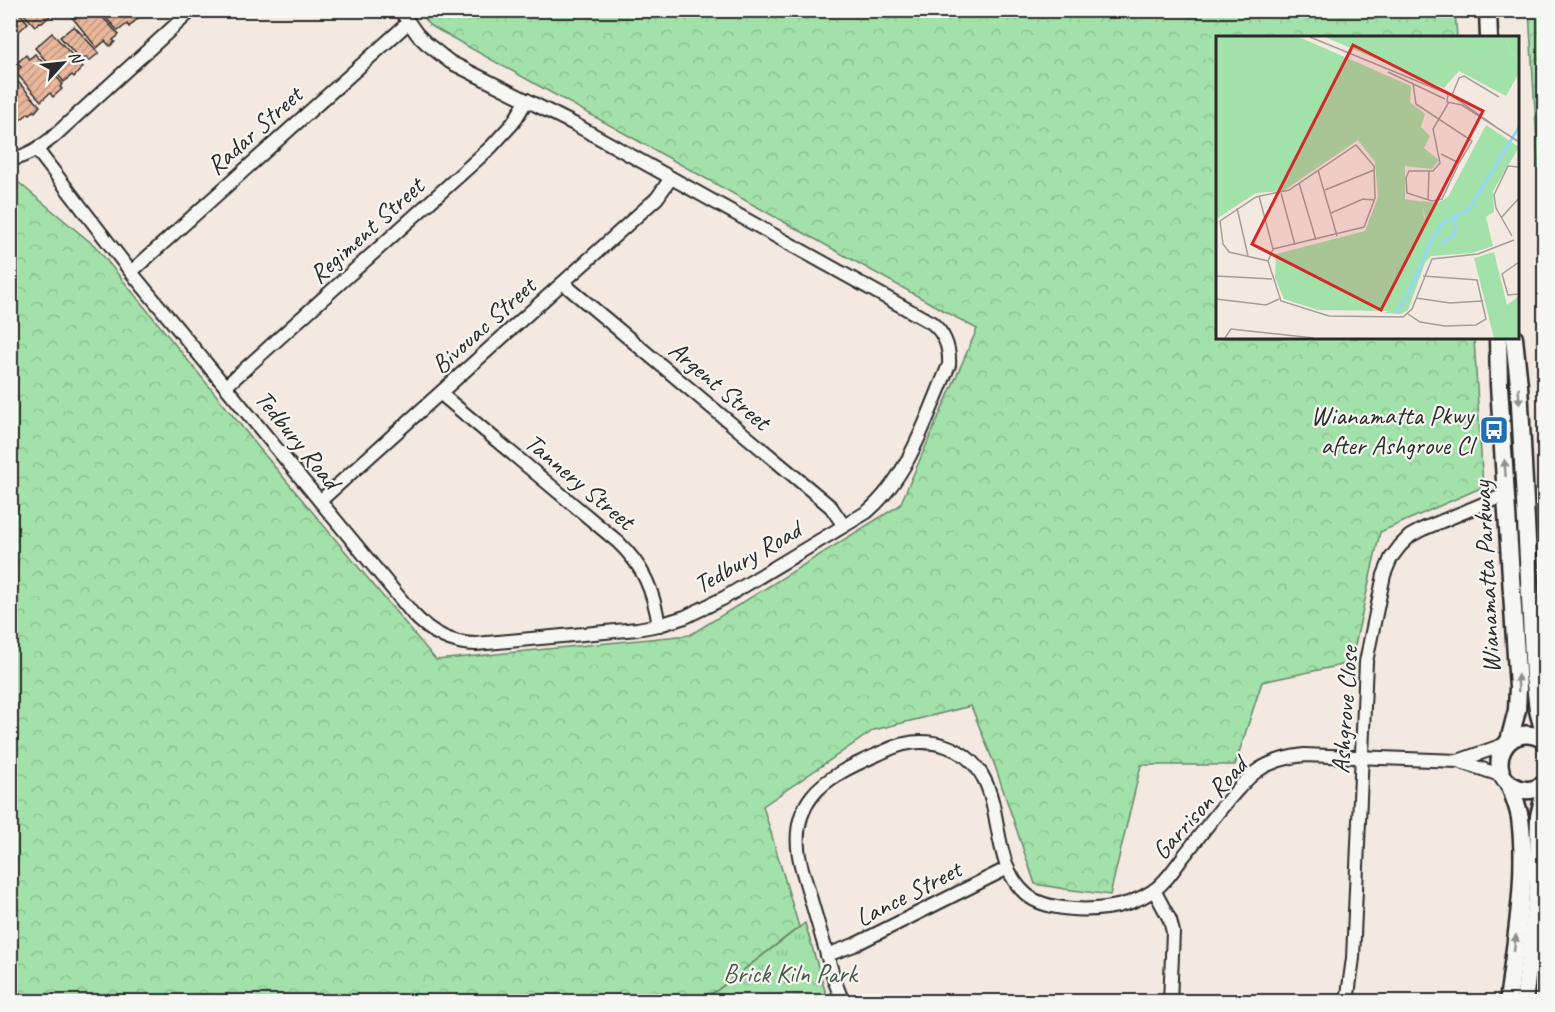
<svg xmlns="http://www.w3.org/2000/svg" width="1555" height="1012" font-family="Caveat,sans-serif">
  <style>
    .grass { fill: url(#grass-tufts); stroke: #66866a; stroke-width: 1.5 }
    .forest { fill: url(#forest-crowns); stroke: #66866a; stroke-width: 1.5 }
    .building { fill: url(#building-hatch); stroke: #2b2b2b; stroke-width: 1.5 }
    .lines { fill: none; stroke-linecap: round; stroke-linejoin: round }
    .street-casing { stroke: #2b2b2b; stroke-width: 16 }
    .secondary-casing { stroke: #2b2b2b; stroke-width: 21 }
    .street { stroke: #f6f6f2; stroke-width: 12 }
    .secondary { stroke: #f6f6f2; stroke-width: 16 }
    .oneway { fill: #90908e }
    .labels { text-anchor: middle; stroke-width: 4.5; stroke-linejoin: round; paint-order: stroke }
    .street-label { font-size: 26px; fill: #2b2b2b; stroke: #f6f6f2 }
    .poi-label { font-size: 26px; fill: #2b2b2b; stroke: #f6f6f2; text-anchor: end }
    .park-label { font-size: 26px; fill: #49584a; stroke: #f6f6f2 }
    .inset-river { fill: none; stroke: #94d7f6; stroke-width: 3 }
    .inset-road { fill: none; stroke: #a49d98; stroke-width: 1.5 }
    .view { fill: #d62828; fill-opacity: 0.15; stroke: #d62828; stroke-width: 3 }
    .inset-edge { fill: none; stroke: #2b2b2b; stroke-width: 3 }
  </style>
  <defs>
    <pattern id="grass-tufts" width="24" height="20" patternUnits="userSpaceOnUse" patternTransform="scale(1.5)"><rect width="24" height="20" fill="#a2e1a9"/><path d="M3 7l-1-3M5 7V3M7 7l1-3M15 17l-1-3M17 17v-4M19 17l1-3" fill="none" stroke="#8cc192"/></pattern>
    <pattern id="forest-crowns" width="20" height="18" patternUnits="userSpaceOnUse" patternTransform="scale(1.5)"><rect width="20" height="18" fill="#a2e1a9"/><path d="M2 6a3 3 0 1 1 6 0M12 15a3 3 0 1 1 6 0" fill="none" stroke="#8cc192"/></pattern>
    <pattern id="building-hatch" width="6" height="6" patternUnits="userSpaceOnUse" patternTransform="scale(1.5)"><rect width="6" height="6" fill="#eab79b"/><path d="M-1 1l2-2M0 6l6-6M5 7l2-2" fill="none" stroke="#be957f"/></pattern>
  </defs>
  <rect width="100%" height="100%" fill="#f4e9e1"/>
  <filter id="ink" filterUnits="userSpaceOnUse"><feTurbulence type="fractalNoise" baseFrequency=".0167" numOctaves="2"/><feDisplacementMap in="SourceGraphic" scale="12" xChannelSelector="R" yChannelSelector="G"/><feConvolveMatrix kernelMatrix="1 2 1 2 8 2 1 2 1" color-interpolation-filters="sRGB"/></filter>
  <g filter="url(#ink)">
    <path class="grass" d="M805 923 826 994 830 1001 694 1002 716 991Z"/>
    <g class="forest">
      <path d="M420 11H1455L1457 37 1218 38V338H1474L1483 487 1380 532 1351 663 1262 682 1235 765H1141L1110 895 1065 889 1035 884 995 766 971 706 874 730 763 806 799 927 716 991 694 1001H11V185L18 182 95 246 264 454 436 660 690 635 900 505 977 329 429 25Z"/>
      <path d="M1529 11H1544V259Z"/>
    </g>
    <g class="building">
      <path d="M10 10H17L28 23 15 35 10 30Z"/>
      <path d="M19 10H45L50 16 42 23 40 22 35 26 21 11Z"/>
      <path d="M77 10H96L119 35 113 40 115 42 110 46 105 41 97 48 71 16Z"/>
      <path d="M99 10H139L142 14 129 27 127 24 118 31Z"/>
      <path d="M74 26 99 53 89 61 86 57 82 61 60 37Z"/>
      <path d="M52 33 83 67 74 77 72 75 64 82 35 48Z"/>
      <path d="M35 54 63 84 60 87 62 89 53 97 50 93 41 101 15 72 21 67 17 63 26 55 29 59Z"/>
      <path d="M10 73 40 106 35 112 34 111 30 114 29 113 20 120 10 110Z"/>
    </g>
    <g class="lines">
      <g class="street-casing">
        <g id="street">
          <path d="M37 150 131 272 413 614C430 632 451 644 476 644L637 629 659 625 685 617 724 598 867 512C910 475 927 416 949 365 950 348 945 334 932 323L576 125 450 62 426 43 417 34 400 10"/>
          <path d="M10 160C27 156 39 148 52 138L192 10"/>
          <path d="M131 272 408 23"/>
          <path d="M564 284 831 507 844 526"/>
          <path d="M226 386 491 147 513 123 527 100"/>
          <path d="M441 394 618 542C644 567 653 590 659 625"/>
          <path d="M320 501 657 198 671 178"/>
          <path d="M1458 761 1506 744"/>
          <path d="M1154 890 1170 920 1173 932 1170 1002"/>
          <path d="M827 955 854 945 1008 868"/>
          <path d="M843 1002 835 982 802 869C795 844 795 818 812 796 828 775 861 762 885 751 905 741 925 739 946 746 1016 771 980 856 1027 895 1045 910 1084 911 1106 908 1122 906 1139 900 1153 891 1166 882 1174 869 1183 857 1199 837 1214 816 1231 797 1239 788 1247 778 1257 771 1271 761 1287 757 1304 755L1458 761 1503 776"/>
          <path d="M1347 1002 1353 958 1366 662 1370 642 1384 575 1391 558 1400 546 1410 536 1423 529 1507 494"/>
        </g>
      </g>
      <g class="secondary-casing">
        <g id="secondary">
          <path d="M1488 10 1489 38"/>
          <path d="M1498 338 1499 385 1518 688 1517 710 1509 741"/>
          <path d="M1514 338 1519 385 1534 676 1538 710 1544 733"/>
          <path d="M1544 740C1506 717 1481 773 1517 788 1527 792 1536 790 1544 784"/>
          <path d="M1508 1002C1515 943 1528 877 1520 818 1518 806 1513 795 1509 783"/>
          <path d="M1524 1002 1537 897 1539 816 1544 795"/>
        </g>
      </g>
      <use href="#street" class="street"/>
      <use href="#secondary" class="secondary"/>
    </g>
    <defs><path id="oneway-solid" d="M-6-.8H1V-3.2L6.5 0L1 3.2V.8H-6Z" transform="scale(1.5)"/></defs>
    <g class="oneway">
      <use href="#oneway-solid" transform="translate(1519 396) rotate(87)"/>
      <use href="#oneway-solid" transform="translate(1505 468) rotate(-94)"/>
      <use href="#oneway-solid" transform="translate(1518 683) rotate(-92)"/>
      <use href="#oneway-solid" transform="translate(1515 943) rotate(-83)"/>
    </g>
  </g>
  <defs>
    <g id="bus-square" transform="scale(1.5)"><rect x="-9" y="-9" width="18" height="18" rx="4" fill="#1f6fb2" stroke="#f6f6f2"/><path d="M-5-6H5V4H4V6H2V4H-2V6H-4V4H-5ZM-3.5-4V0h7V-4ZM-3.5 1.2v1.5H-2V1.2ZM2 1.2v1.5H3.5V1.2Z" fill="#fff"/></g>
  </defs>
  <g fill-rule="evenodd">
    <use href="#bus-square" x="1494" y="430"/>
  </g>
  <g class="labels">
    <g class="street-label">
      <text transform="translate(254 130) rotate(-42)" y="9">Radar Street</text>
      <text transform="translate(366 230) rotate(-42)" y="9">Regiment Street</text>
      <text transform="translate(483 325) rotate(-42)" y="9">Bivouac Street</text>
      <text transform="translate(720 385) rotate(40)" y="9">Argent Street</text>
      <text transform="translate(298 439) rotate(51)" y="9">Tedbury Road</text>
      <text transform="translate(580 481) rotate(40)" y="9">Tannery Street</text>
      <text transform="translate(747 557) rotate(-30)" y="9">Tedbury Road</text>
      <text transform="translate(1486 577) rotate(-93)" y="9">Wianamatta Parkway</text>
      <text transform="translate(1344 710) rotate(-86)" y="9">Ashgrove Close</text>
      <text transform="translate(1199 808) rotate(-48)" y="9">Garrison Road</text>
      <text transform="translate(908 893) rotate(-27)" y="9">Lance Street</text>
    </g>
    <g class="poi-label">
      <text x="1473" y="424">Wianamatta Pkwy<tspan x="1473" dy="30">after Ashgrove Cl</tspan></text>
    </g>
    <g class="park-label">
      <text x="790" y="982">Brick Kiln Park</text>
    </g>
  </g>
  <g transform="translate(1216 36)">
    <rect width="303" height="303" fill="#f4e9e1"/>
    <path d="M289 1H303V21L295 18ZM270 89 303 111 277 155 278 176 270 181 277 210 256 217 215 220 209 227 192 274 185 278 168 277 173 275 209 181 206 165 222 167 232 161ZM278 216 291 269 303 260V302H278L258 222Z" fill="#a2e1a9"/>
    <path d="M0 1H83L195 50 194 66 209 78 205 91 214 100 208 112 223 124 216 133 189 130V163L207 166 209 203 190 253 173 275 102 274 68 263 59 242 60 218 149 195 162 161 159 126 142 104 67 155 40 157 0 183ZM109 1H289L295 18 303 21V37L290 60 243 35 228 52Z" fill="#a2e1a9"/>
    <path d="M271 113V124L265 133H259L262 117ZM264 159 274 169 267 181V196L262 197 255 192 254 184 265 171 259 165Z" fill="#a2e1a9"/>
    <path class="inset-river" d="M224 209 239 198V180M180 277 193 256 215 205 227 187 253 173 303 91"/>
    <path class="inset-road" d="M94 1 235 59 279 90M172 36 229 63M197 47 200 68 256 105 243 127M232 58 231 66 246 69 303 106M236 59 243 42 248 40 283 61M233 66 217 93 224 127 217 135H193L190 142 191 157 216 165 226 163 243 127M225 118 243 127M102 134 121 200M83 147 100 204M109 154 158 134M65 157 79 209M43 160 57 213 52 225M212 164 213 135M21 172 32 220M115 177 147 163 158 164M285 182 303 162M296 200 280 172 278 159 292 130 303 131M57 213 148 191 159 162 158 130 140 109 73 154 40 161 4 185 7 208 13 216 52 225 65 265 113 280 187 281 196 273 216 223 262 218 298 204M303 226 286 238 292 259 303 258M0 240 56 243M200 262 234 267 267 265M0 263 50 269 63 263M192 278 204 286 229 290 260 289 270 283 261 244 207 240M9 302 15 293 98 302"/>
    <path class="view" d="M137 9 267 75 165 274 36 208Z"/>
    <rect width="303" height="303" class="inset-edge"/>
  </g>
  <rect width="1555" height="1012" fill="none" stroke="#f6f6f2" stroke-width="36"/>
  <rect x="18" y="18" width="1519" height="976" fill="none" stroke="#2b2b2b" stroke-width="2" filter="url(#ink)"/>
  <g transform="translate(63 63) rotate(63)" stroke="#f6f6f2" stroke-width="4.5" paint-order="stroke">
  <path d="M0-4.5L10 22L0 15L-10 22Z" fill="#2b2b2b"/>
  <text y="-9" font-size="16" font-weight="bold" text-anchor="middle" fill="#2b2b2b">N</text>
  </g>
</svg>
